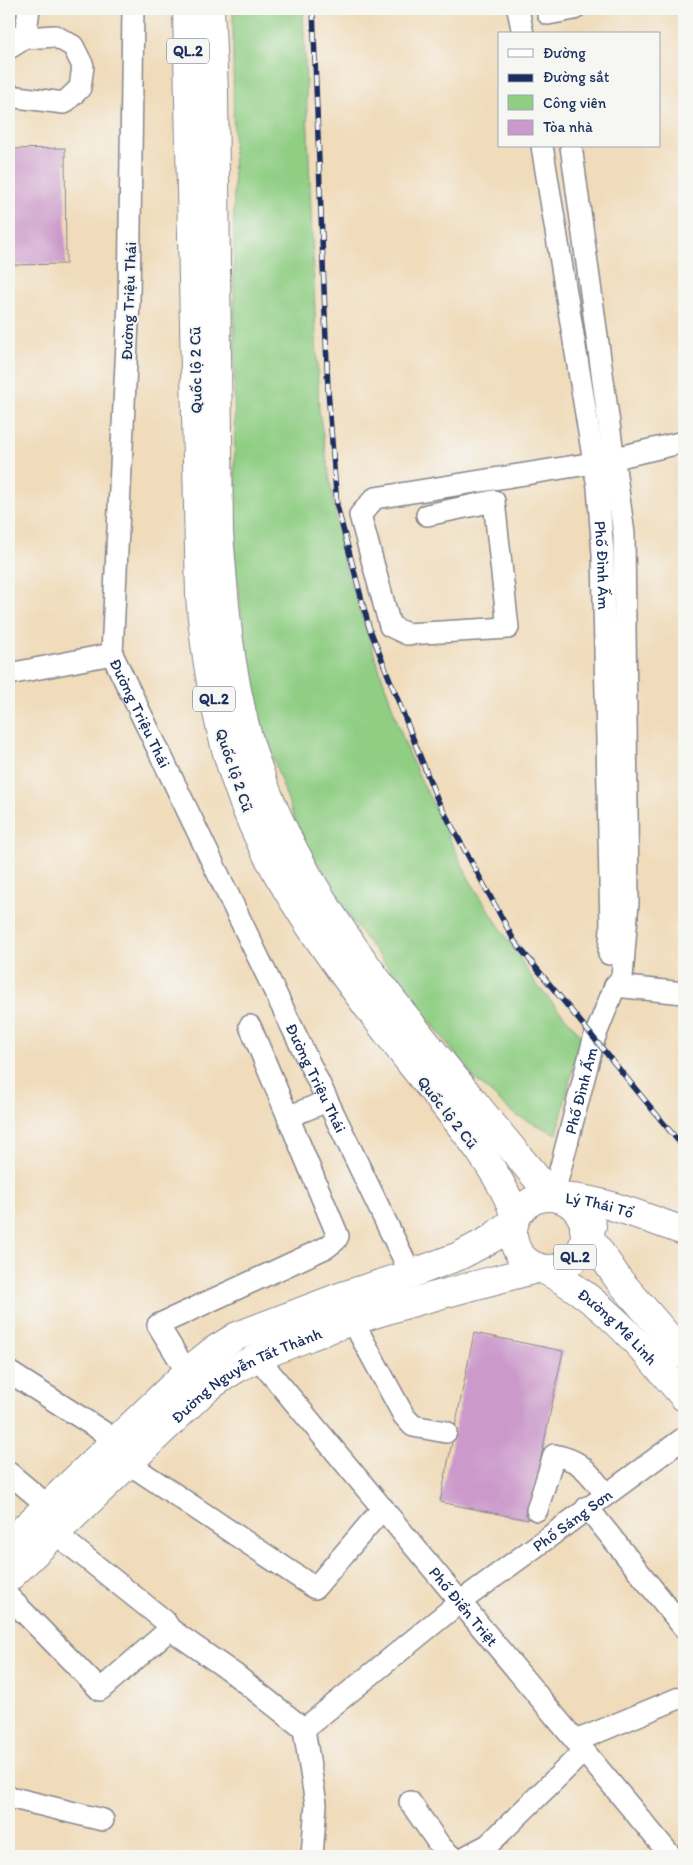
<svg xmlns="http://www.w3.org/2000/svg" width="693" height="1865" font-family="Itim,sans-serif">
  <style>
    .green { fill: #90ce84; stroke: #567e71 }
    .building { fill: #cb99ca }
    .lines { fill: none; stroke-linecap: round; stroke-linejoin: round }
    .minor-casing { stroke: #86858c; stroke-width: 24 }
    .major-casing { stroke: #86858c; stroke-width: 30 }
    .minor { stroke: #fff; stroke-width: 21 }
    .major { stroke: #fff; stroke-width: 28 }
    .rail-casing { stroke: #1b2f5e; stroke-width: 5.5 }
    .rail { stroke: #f6f6f2; stroke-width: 4; stroke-dasharray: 11; stroke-linecap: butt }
    .labels { text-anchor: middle; stroke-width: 4; stroke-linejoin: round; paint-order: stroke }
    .shield { fill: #f6f6f2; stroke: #5d6b8a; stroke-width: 1 }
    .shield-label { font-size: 15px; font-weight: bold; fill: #1b2f5e }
    .street-label { font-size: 16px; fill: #1b2f5e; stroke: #f6f6f2 }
  </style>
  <rect width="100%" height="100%" fill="#f6f6f2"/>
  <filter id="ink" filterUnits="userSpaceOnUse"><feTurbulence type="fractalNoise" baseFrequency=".02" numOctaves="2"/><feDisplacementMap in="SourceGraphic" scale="10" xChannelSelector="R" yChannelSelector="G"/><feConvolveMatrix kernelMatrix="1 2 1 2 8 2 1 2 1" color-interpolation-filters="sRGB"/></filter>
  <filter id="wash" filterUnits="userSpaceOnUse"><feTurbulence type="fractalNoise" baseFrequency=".0096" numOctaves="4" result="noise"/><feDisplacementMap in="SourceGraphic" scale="20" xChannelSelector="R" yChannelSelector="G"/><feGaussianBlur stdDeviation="1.12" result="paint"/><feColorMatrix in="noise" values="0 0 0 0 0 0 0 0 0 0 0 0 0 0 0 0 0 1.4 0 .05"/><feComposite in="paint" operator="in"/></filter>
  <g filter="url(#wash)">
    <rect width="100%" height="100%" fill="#f0dbba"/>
    <path class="green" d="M233 9H303L319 411 343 562 408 753 469 879 536 984 581 1035 557 1134 515 1115 474 1078 351 920 298 830 251 694 235 559Z"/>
    <g id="blocks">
      <g class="building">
        <path d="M65 148 66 264 9 265V149Z"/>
        <path d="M474 1333 563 1351 528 1520 440 1502Z"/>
      </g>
    </g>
  </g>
  <g filter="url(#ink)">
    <use href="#blocks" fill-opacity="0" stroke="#86858c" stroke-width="1"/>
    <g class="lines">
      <g class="minor-casing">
        <g id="minor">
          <path id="s1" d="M133 9 129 301 112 654 411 1274"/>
          <path d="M518 9 523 34"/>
          <path d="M548 14 574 9"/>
          <path d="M11 36 25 38 29 9"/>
          <path d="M9 48 25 38 55 36 73 46 83 66 80 88 64 103 9 96"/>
          <path id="s2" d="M542 146 598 487 603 554 611 929 609 954"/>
          <path d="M427 515 494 501 508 628 407 634 390 626 360 515 375 498 594 463 684 442"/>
          <path d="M9 674 112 654"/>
          <path d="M615 986 684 993"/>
          <path d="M288 1117 327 1101"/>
          <path id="s3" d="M553 1197 594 1039 615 986 622 978 628 902 624 534 571 146"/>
          <path d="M352 1320 404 1416 413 1426 446 1432"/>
          <path id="s4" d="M257 1357 671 1856"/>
          <path d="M9 1372 105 1433 114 1442"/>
          <path d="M187 1372 158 1325 327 1247 336 1240 338 1236 250 1026"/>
          <path d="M128 1463 315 1588 383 1508"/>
          <path d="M9 1473 47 1505"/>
          <path d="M587 1507 684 1628"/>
          <path d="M537 1510 554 1455C584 1461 587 1472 606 1494"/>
          <path d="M55 1533 165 1621 170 1629 233 1673 304 1729 316 1804 312 1856"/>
          <path d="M9 1597 100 1690 170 1629"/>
          <path id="s5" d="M304 1729 460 1602 684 1438"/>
          <path d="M576 1741 684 1696"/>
          <path d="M9 1797 103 1820"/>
          <path d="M410 1802 441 1847 451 1856"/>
          <path d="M467 1856 488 1845 584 1751"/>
        </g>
      </g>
      <g class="major-casing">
        <g id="major">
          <path id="s6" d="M210 9 214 90 219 532C224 601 229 669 248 737 284 864 366 969 448 1070 483 1113 517 1156 553 1197 598 1196 642 1217 684 1231"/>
          <circle cx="549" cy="1233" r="36"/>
          <path d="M592 1226 584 1229 619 1280 684 1355"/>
          <path d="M9 1543 187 1372 213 1351 237 1336 342 1296 411 1274 459 1256 491 1239 515 1219C506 1173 438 1099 408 1060 356 992 303 924 263 847 224 769 207 682 200 596L187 9"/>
          <path id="s7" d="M9 1578 204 1391C239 1363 269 1352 311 1336 385 1307 463 1289 540 1268 600 1296 642 1347 684 1397"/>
        </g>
      </g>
      <use href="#minor" class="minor"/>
      <use href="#major" class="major"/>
      <g class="rail-casing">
        <path id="rail" d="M313 9 328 390 337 506 369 627 437 799 515 942 684 1148"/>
      </g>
      <use href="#rail" class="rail"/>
    </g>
  </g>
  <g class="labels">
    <g class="shield">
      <rect x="167" y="38.5" width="42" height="25" rx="4"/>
      <rect x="193" y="686.5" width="42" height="25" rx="4"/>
      <rect x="554" y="1244.5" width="42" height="25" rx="4"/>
    </g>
    <g class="shield-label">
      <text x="188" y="56">QL.2</text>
      <text x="214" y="704">QL.2</text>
      <text x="575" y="1262">QL.2</text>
    </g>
    <g class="street-label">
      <text transform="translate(128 301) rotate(-88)" y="6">Đường Triệu Thái</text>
      <text transform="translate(195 370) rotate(-91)" y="6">Quốc lộ 2 Cũ</text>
      <text dy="6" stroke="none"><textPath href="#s2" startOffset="424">Phố Đình Ấm</textPath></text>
      <text dy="6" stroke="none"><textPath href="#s1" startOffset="711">Đường Triệu Thái</textPath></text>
      <text transform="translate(235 770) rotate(71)" y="6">Quốc lộ 2 Cũ</text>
      <text dy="6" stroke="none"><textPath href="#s1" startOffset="1116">Đường Triệu Thái</textPath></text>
      <text dy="6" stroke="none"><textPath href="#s3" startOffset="110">Phố Đình Ấm</textPath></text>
      <text transform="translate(448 1112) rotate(52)" y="6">Quốc lộ 2 Cũ</text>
      <text dy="6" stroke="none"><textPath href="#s6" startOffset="1334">Lý Thái Tổ</textPath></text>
      <text dy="6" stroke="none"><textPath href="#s7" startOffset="728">Đường Mê Linh</textPath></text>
      <text dy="6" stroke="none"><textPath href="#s7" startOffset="315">Đường Nguyễn Tất Thành</textPath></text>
      <text dy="6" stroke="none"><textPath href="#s5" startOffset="340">Phố Sáng Sơn</textPath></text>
      <text dy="6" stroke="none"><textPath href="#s4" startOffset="324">Phố Điển Triệt</textPath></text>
    </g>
  </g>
  <rect width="693" height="1865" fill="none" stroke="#f6f6f2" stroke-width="30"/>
  <rect x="498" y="32" width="162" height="115" fill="#f6f6f2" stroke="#9ea6b7"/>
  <rect x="508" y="49" width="25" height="8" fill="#ffffff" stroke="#9ea6b7"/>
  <text x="543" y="58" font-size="15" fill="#1b2f5e">Đường</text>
  <rect x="508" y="74" width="25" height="8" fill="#1b2f5e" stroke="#9ea6b7"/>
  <text x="543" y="82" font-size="15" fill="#1b2f5e">Đường sắt</text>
  <rect x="508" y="95" width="25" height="15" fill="#90ce84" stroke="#9ea6b7"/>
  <text x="543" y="108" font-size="15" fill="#1b2f5e">Công viên</text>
  <rect x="508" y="120" width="25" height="15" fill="#cb99ca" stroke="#9ea6b7"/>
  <text x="543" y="132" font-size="15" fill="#1b2f5e">Tòa nhà</text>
</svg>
